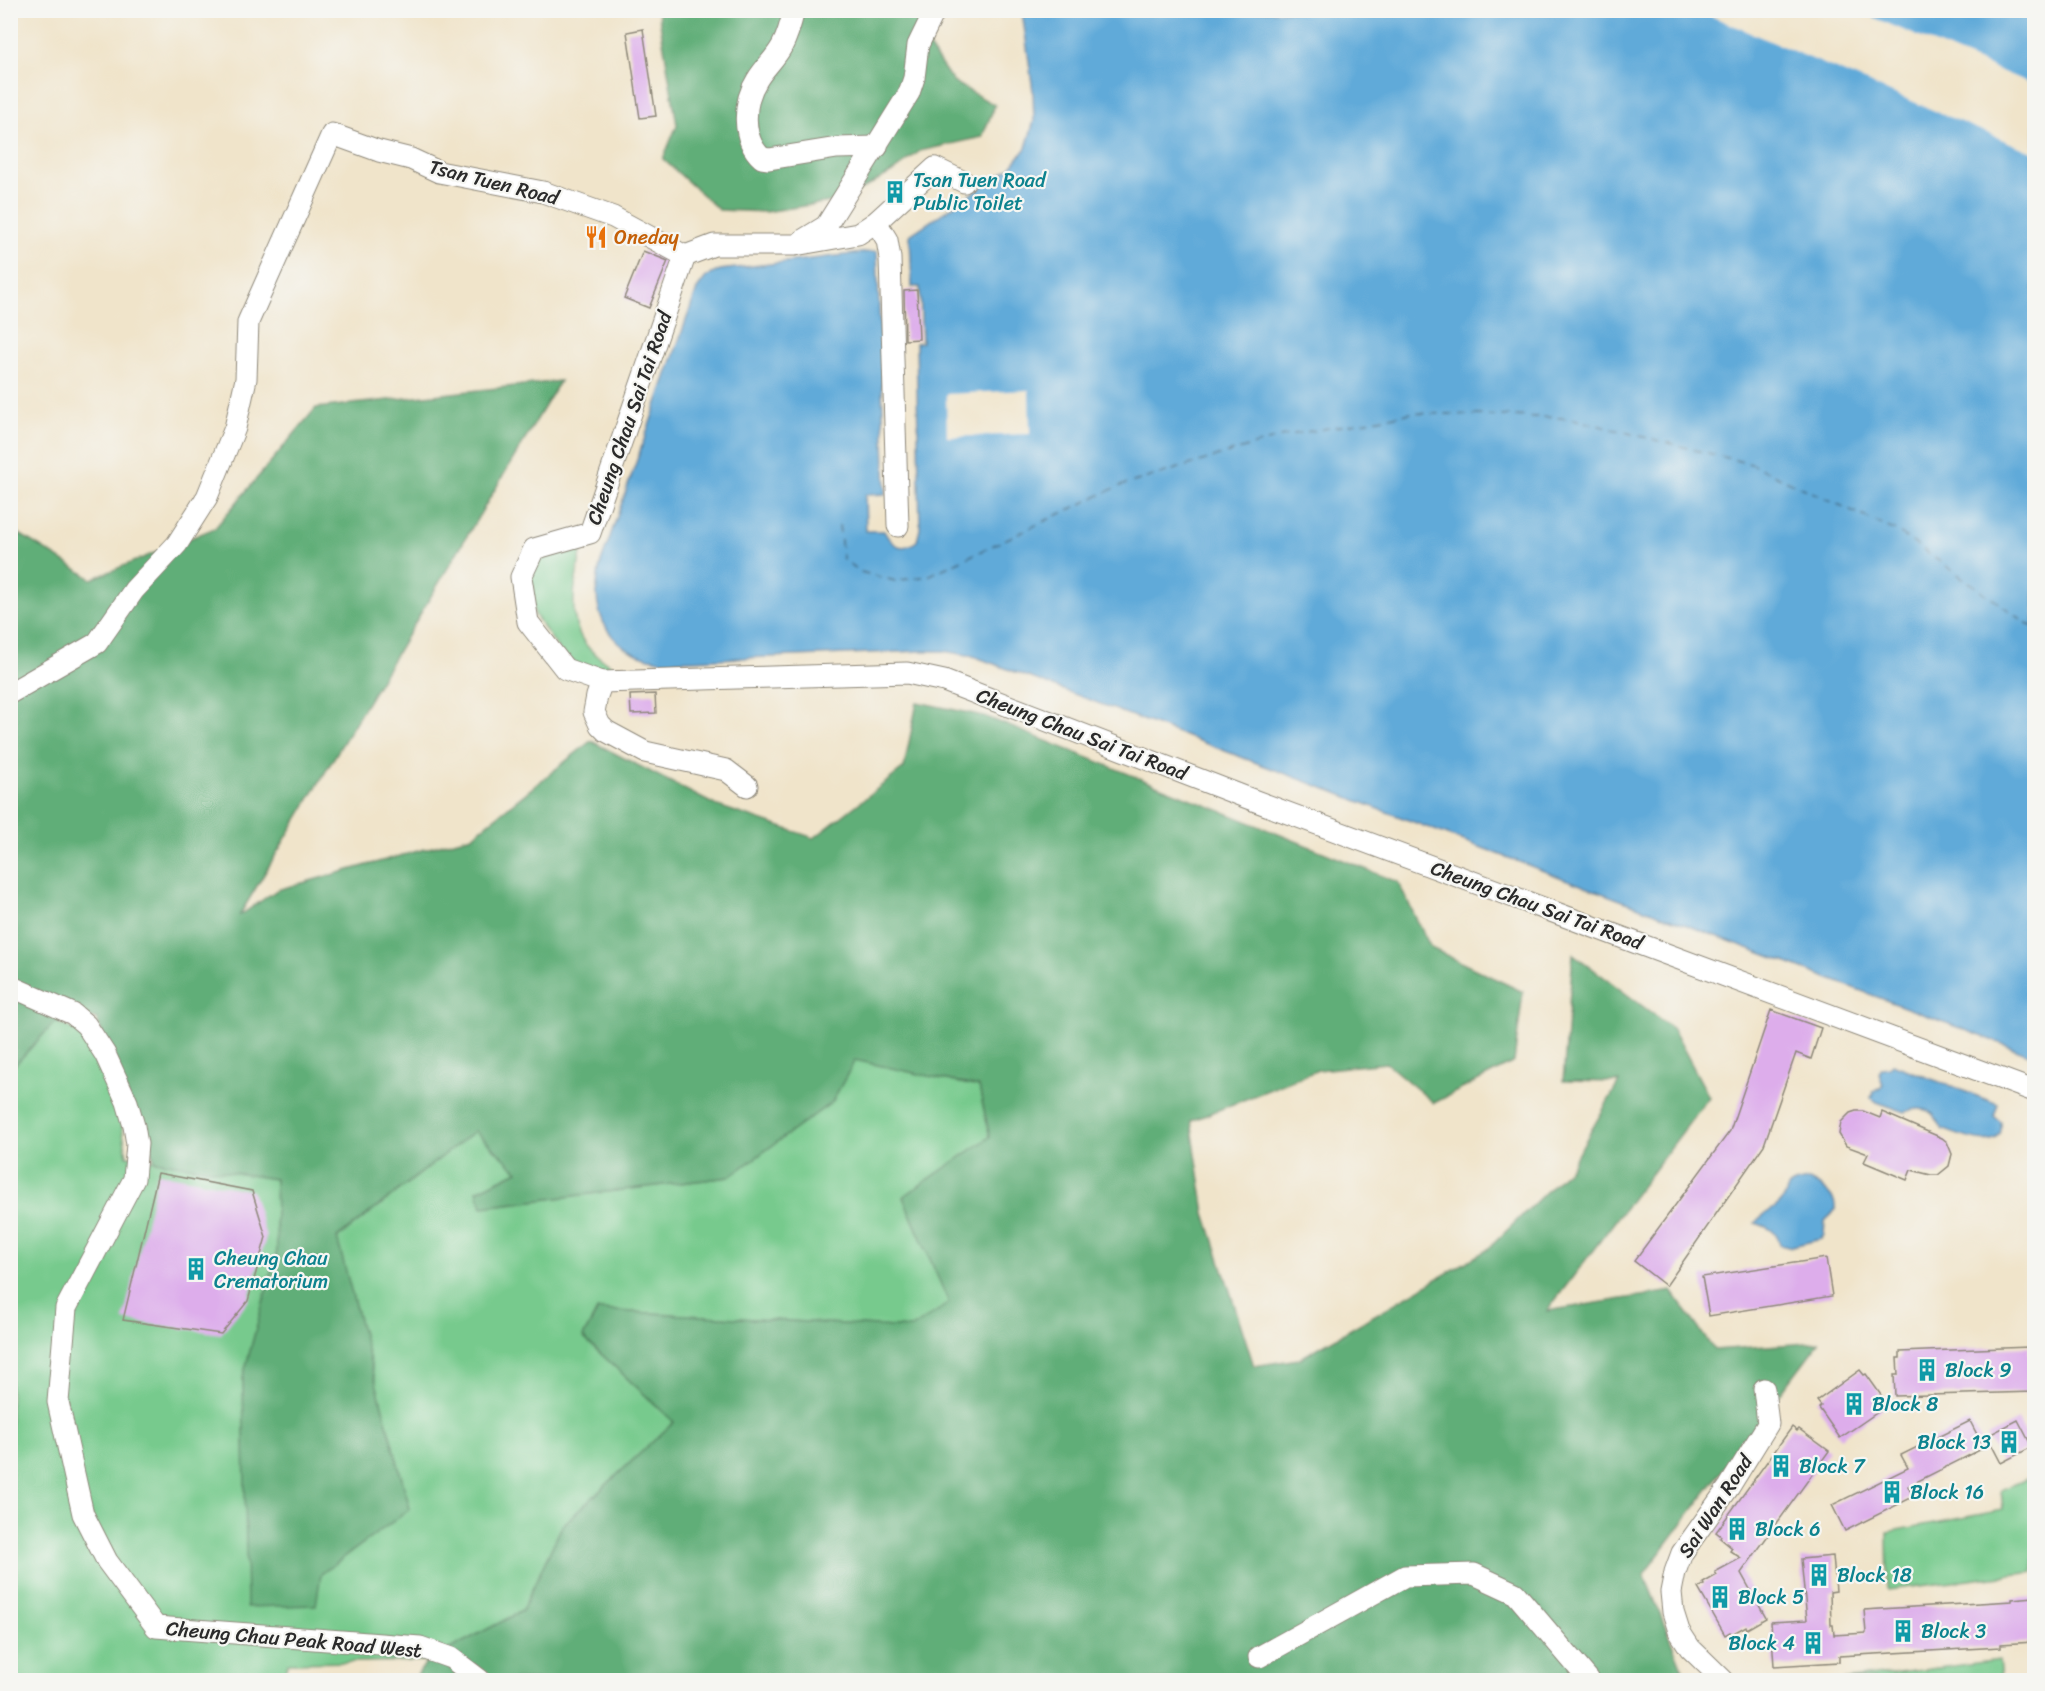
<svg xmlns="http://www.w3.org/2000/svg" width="2045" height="1691" font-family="Sriracha,sans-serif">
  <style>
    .green { fill: #77ca8d; stroke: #517a5c; stroke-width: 1.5 }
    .forest { fill: #61ae78; stroke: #466c52; stroke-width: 1.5 }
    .water { fill: #61aad9; stroke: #466a82; stroke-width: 1.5 }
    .pier { fill: #f0e4ca }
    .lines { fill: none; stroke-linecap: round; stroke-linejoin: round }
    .ferry { stroke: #3e5768; stroke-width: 1.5; stroke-dasharray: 8 6; stroke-linecap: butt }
    .building { fill: #ddadeb }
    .minor-casing { stroke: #8e887a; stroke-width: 23 }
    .minor { stroke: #fff; stroke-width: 21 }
    .labels { text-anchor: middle; stroke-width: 4.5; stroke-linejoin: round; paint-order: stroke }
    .culture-label { font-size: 20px; fill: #0d838f; stroke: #f6f6f2; text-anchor: start }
    .street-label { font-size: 20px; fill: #2b2b2b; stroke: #f6f6f2 }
    .food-label { font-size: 20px; fill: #c56008; stroke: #f6f6f2; text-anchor: start }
  </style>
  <rect width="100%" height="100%" fill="#f6f6f2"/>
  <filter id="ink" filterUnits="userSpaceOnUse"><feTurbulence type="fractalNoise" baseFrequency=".0167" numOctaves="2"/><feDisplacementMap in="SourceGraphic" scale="12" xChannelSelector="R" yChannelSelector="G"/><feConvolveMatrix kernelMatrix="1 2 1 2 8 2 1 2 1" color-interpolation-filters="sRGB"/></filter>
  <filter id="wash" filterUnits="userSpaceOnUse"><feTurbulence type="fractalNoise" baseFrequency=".008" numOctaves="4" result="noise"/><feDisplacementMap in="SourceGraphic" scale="24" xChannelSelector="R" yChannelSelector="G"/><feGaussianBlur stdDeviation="1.35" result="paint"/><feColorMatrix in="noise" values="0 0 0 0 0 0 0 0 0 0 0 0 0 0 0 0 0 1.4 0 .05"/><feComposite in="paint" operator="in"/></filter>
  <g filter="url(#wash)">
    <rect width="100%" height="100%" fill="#f0e4ca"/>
    <g class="green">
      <path d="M583 543C576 581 560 630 599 657 607 664 618 668 628 674L607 675 580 667 559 650 535 615 527 580 541 555Z"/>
      <path d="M55 1022 78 1031 117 1098 127 1156 275 1179 277 1251 243 1377 248 1606 321 1574 410 1509 337 1239 475 1131 518 1171 477 1191 483 1207 729 1177 832 1102 855 1060 979 1087 990 1137 903 1197 950 1304 912 1328 597 1310 583 1337 674 1422 562 1526 522 1611 427 1661 288 1663 281 1680H11L10 1069Z"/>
      <path d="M2034 1476V1572L1888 1590 1887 1532 2003 1510 2001 1490Z"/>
      <path d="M1999 1660 2001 1680H1844Z"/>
    </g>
    <g class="forest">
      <path d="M658 11H924L922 37 953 82 995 105 982 137 920 151 894 171 843 200 765 212 719 210 663 159 677 125Z"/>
      <path d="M560 381 239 916 277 890 472 836 591 741 715 805 814 838 904 768 917 702 984 716 1398 882 1431 948 1523 992 1514 1062 1434 1103 1386 1063 1318 1070 1191 1121 1205 1213 1254 1366 1299 1359 1487 1250 1569 1169 1619 1082 1563 1081 1573 954 1673 1029 1709 1097 1547 1311 1672 1291 1714 1350 1819 1342 1644 1574 1687 1680H414L427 1661 522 1611 562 1526 674 1422 583 1337 598 1310 912 1328 949 1303 903 1197 990 1137 979 1087 855 1060 832 1102 729 1177 482 1207 477 1191 518 1171 475 1131 337 1238 410 1509 321 1574 316 1605 247 1607 243 1377 277 1251 275 1179 155 1161 96 1018 55 1022 11 1069 10 528 92 579 215 528 316 408Z"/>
    </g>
    <g class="water">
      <path d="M1022 11H2034V1056L973 656 943 651H923L666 661C611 655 588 617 600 565L697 289 706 277 720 270 877 251 886 494 865 495 866 531H884C892 546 902 552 917 541L920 529 916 343 922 342 920 287H912L910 235 1010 168 1026 148 1034 121 1033 91Z"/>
      <path d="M1892 1064 1998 1104 1994 1116 2001 1122C2006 1156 1956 1134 1942 1129 1934 1110 1924 1105 1905 1112L1877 1102 1871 1098 1873 1092 1880 1089 1883 1086 1879 1073 1882 1068 1889 1067Z"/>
      <path d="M1809 1180C1819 1185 1837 1195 1835 1209 1834 1214 1828 1217 1825 1221L1824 1235 1821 1239 1788 1247 1780 1245C1777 1231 1769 1227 1755 1223 1762 1214 1770 1212 1778 1205 1793 1193 1777 1184 1809 1180Z"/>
    </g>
    <g class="pier">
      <path d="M1699 11H1858L2034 85V153Z"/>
      <path d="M1029 390 1030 434 947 437 946 394Z"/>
    </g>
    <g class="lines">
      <path class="ferry" d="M839 525 843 559 861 572 895 581 928 576 1117 487 1284 436 1412 413 1569 418 1751 464 1898 532 2034 628"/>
    </g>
    <g id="blocks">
      <g class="building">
        <path d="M643 29 656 116 640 118 627 32Z"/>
        <path d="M643 251 668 261 649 308 624 298Z"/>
        <path d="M917 290 919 339 905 340 904 291Z"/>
        <path d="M655 694 656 713 631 714 630 695Z"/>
        <path d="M1771 1010 1821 1028 1811 1059 1796 1053 1764 1145 1666 1286 1634 1261 1730 1131Z"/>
        <path d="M1856 1111H1863L1880 1118 1882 1112 1942 1138 1947 1142 1952 1154 1949 1166 1938 1175H1931L1911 1170 1907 1180 1864 1162 1868 1154 1846 1146 1839 1134 1841 1122 1850 1113Z"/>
        <path d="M158 1173 252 1191 266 1237 248 1301 221 1334 123 1320Z"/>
        <path d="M1826 1258 1832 1296 1709 1316 1702 1277Z"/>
        <path d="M2029 1347V1354H2032V1370H2034V1392L1895 1396 1894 1375H1898L1897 1358H1900V1352Z"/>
        <path d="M1860 1370 1864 1375 1866 1374 1888 1405 1840 1438 1819 1408 1821 1406 1817 1401Z"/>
        <path d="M2018 1420 2032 1447 2001 1463 1987 1436Z"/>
        <path d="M1970 1421 1984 1448 1908 1486 1913 1497 1845 1531 1832 1505 1908 1468 1901 1455Z"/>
        <path d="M1792 1427 1797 1431 1799 1429 1829 1451 1741 1573 1766 1618 1747 1629 1746 1626 1732 1634 1730 1632 1725 1635 1698 1588 1704 1585 1703 1583 1717 1575 1715 1572 1741 1558 1730 1551 1732 1548 1720 1538 1721 1536 1716 1532Z"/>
        <path d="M1833 1556 1836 1591 1830 1592 1831 1625H1833L1834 1635 1866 1633 1864 1610 2012 1601V1599L2034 1597V1642L2001 1644V1647L1839 1656V1662L1774 1666 1771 1622 1807 1620 1801 1559Z"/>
      </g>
    </g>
  </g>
  <g filter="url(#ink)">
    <use href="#blocks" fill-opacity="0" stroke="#8e887a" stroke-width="1.5"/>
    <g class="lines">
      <g class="minor-casing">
        <g id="minor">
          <path d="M794 10C791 23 788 35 782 46 775 59 764 68 757 80 743 102 741 139 762 158L769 159 837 148 877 147"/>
          <path d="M876 222 887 240 890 258 898 526"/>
          <path d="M803 240 826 226 909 93 914 78 918 45 935 10"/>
          <path d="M685 256 590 533 534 549 521 577 528 622 565 669 602 682 907 673 944 681 1245 797 2034 1091"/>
          <path d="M685 256 714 245H795L858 234 876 222 935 168 964 182"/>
          <path d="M602 682 597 696 594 712 600 725 606 731 645 752 726 770 747 786"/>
          <path d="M10 693 97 643 134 590 177 544 207 497 235 428 246 379 248 322 332 134 379 151 411 159 439 172 543 192 613 217 685 256"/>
          <path d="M10 986 73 1014 86 1025 105 1054 127 1102 134 1126 137 1144 134 1179 66 1308 58 1402 83 1514 107 1561 156 1627 420 1647 451 1658 480 1680"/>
          <path d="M1259 1657 1405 1576 1474 1574 1515 1593 1589 1680"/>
          <path d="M1723 1680 1690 1648 1679 1631 1673 1612 1671 1592 1675 1572 1682 1553 1729 1487 1768 1424 1764 1389"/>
        </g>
      </g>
      <use href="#minor" class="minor"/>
    </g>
  </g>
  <defs>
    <g id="building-bare" transform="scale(1.8)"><path d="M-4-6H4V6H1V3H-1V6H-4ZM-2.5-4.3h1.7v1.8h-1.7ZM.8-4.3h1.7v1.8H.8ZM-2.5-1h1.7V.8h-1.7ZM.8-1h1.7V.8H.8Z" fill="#0f9aa8" stroke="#f6f6f2" stroke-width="2.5" paint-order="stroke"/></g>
    <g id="restaurant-bare" transform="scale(1.8)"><path d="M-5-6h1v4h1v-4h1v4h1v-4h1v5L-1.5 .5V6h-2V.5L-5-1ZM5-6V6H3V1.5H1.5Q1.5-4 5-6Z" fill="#e8710a" stroke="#f6f6f2" stroke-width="2.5" paint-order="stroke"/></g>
  </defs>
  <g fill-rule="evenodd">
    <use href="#building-bare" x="895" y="192"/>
    <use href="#restaurant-bare" x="596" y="237"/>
    <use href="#building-bare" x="196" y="1269"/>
    <use href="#building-bare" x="1927" y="1370"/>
    <use href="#building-bare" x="1854" y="1404"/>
    <use href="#building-bare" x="2009" y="1442"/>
    <use href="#building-bare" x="1781" y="1466"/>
    <use href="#building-bare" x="1892" y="1492"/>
    <use href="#building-bare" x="1737" y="1529"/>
    <use href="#building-bare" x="1819" y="1575"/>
    <use href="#building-bare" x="1720" y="1597"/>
    <use href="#building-bare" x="1903" y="1631"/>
    <use href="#building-bare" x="1813" y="1643"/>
  </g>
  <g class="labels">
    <g class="culture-label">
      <text x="913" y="187">Tsan Tuen Road<tspan x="913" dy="23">Public Toilet</tspan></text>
      <text x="214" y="1265">Cheung Chau<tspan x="214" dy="23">Crematorium</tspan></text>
      <text x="1945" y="1377">Block 9</text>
      <text x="1872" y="1411">Block 8</text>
      <text x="1991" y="1449" text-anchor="end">Block 13</text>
      <text x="1799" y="1473">Block 7</text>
      <text x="1910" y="1499">Block 16</text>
      <text x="1755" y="1536">Block 6</text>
      <text x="1837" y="1582">Block 18</text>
      <text x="1738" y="1604">Block 5</text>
      <text x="1921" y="1638">Block 3</text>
      <text x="1795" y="1650" text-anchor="end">Block 4</text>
    </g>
    <g class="street-label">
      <text transform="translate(494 182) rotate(14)" y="7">Tsan Tuen Road</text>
      <text transform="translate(629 418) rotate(-71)" y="7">Cheung Chau Sai Tai Road</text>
      <text transform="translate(1082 734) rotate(21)" y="7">Cheung Chau Sai Tai Road</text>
      <text transform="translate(1537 905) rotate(20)" y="7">Cheung Chau Sai Tai Road</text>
      <text transform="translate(1715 1506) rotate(-57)" y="7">Sai Wan Road</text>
      <text transform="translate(294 1639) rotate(5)" y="7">Cheung Chau Peak Road West</text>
    </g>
    <g class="food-label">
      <text x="614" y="244">Oneday</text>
    </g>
  </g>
  <rect width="2045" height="1691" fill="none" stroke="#f6f6f2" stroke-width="36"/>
</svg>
